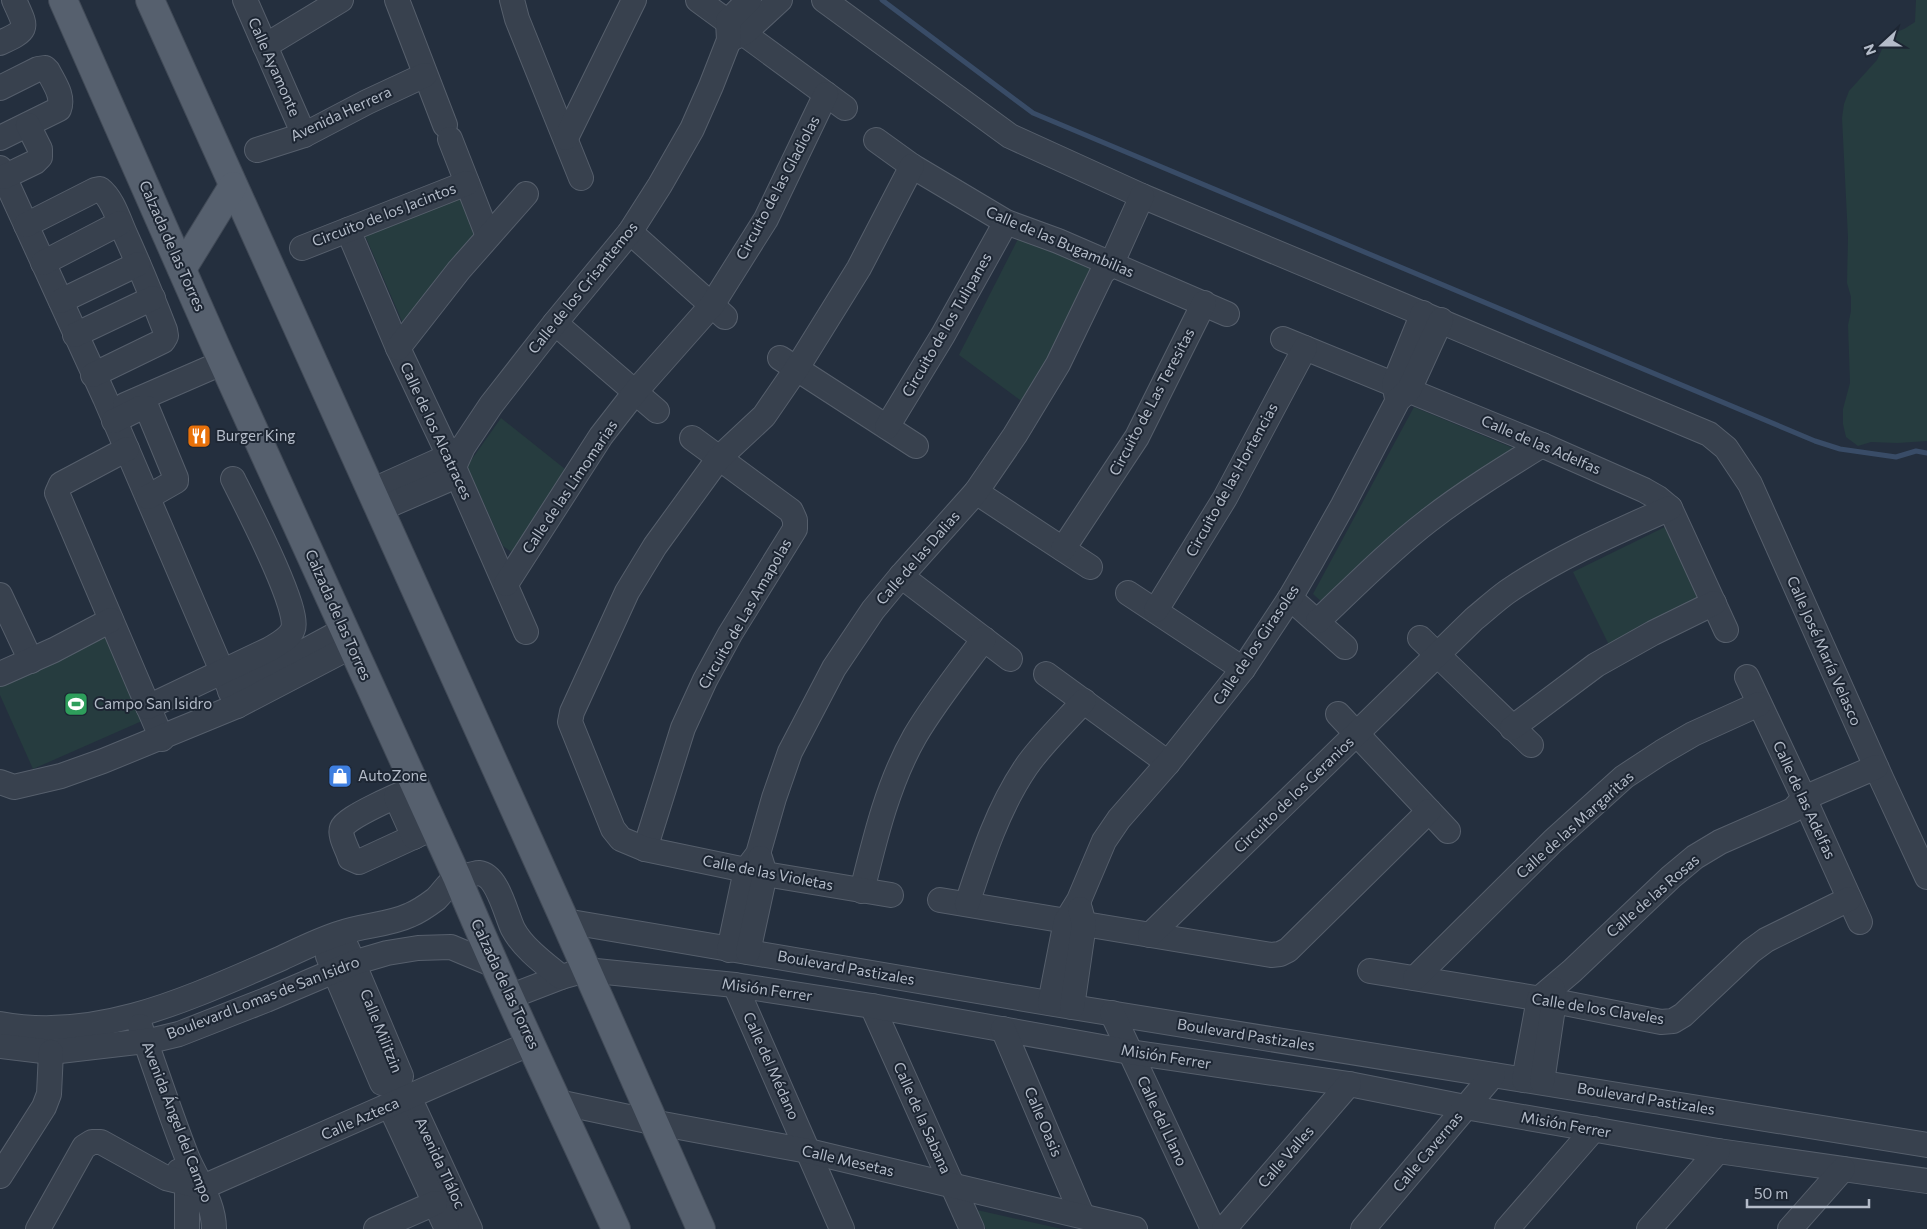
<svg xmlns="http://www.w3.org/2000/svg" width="1927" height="1229" font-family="Commissioner,sans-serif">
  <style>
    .green { fill: #263c3f }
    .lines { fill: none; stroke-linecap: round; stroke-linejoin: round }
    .stream { stroke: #394c67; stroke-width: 5 }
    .minor-casing { stroke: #565f6c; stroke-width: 26 }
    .major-casing { stroke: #414a57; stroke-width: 30 }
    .minor { stroke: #38414e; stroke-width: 24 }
    .major { stroke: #56606e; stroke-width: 28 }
    .labels { text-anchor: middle; stroke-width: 4; stroke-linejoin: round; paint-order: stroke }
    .street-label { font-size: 15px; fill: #b4bcc9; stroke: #1d2633 }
    .poi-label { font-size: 15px; fill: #b4bcc9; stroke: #1d2633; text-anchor: start }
  </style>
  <rect width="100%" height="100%" fill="#242f3e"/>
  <g class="green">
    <path d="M1916 0H1927V441L1897 443 1871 442 1858 446 1846 437 1843 424V409L1850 383 1848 325 1851 311V297L1847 283 1848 238 1842 118 1844 104 1849 91 1877 60 1883 47 1891 34 1904 29 1915 22Z"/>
    <path d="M465 192 482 230 404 326 364 233Z"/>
    <path d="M1018 239 1095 268 1061 342 1024 403 959 355Z"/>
    <path d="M1414 407 1513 448 1459 486 1322 602 1313 594Z"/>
    <path d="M501 418 570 473 513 553 503 546 467 466Z"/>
    <path d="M1671 524 1709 601 1611 649 1573 572Z"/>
    <path d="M116 632 151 717 33 769 0 695V686Z"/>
    <path d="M977 1210 1062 1229H986Z"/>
  </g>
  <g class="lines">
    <path class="stream" d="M882 0 1033 113 1815 441 1840 449 1896 457 1916 451 1927 453"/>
    <g class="minor-casing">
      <g id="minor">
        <path d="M245 0 304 135"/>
        <path d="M397 0 445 125"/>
        <path d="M512 0 517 19 581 178"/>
        <path d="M698 0 845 108"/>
        <path d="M824 0 1010 136 1142 196 1709 434 1726 448 1750 484 1882 780 1927 877"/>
        <path d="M731 39 744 33 780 0"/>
        <path d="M0 43C30 29 27 29 14 0"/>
        <path d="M265 46 341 0"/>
        <path d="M0 88 38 69 45 68 48 71C54 83 64 96 59 109L0 138"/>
        <path d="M566 138 634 0"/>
        <path d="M450 139 488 236"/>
        <path d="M876 140 912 166 1006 222 1058 241 1227 314"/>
        <path d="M257 150 304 135 367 102 425 75"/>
        <path d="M0 168 105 398 237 706"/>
        <path d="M4 177 35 162 40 157V149L28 125"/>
        <path d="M26 225 95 190 100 189C113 199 119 221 126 236 140 267 153 299 165 330L166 336 163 341 93 375"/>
        <path d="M348 230 398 348 449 456 526 632"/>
        <path d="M630 232 725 317"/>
        <path d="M302 248 467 183"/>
        <path d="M43 263 120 223"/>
        <path d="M61 301 138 264"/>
        <path d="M555 323 657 411"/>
        <path d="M75 335 153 298"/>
        <path d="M1283 339 1542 445 1644 490 1658 498 1670 508 1726 630"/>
        <path d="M398 348 459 270 526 194"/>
        <path d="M780 358 916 446"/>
        <path d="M1397 398 1394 384 1423 313"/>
        <path d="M125 405 224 362"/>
        <path d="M114 421 140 408H147L176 478V481L148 497"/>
        <path d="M887 427 943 335 1006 222"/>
        <path d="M127 449 61 484 57 493 162 739"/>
        <path d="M371 491 449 456 461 448"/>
        <path d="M976 492 1090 567"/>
        <path d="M380 509 445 481 449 478 463 447 491 405 555 323 630 232 660 185 692 129 711 86 729 40 728 21 749 0"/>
        <path d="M1063 549 1137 437 1204 303"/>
        <path d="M901 576 1010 659"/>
        <path d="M506 584 601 436 636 391 712 305 766 219 826 94"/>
        <path d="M1128 593 1243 669"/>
        <path d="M0 595 31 661"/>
        <path d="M1290 598 1345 647"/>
        <path d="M1156 610 1225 498 1305 348"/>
        <path d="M1318 621C1354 587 1389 551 1428 521 1464 493 1503 469 1542 445"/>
        <path d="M1420 638 1531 745"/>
        <path d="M0 674 54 650 111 620"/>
        <path d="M1046 674 1168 763"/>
        <path d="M1747 677 1804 798 1860 922"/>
        <path d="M230 691 344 630"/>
        <path d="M148 707 270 649C278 644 290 638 293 629 301 610 245 503 233 479"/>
        <path d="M1338 714 1448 831"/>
        <path d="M1512 728 1596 665 1653 633 1714 603"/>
        <path d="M0 782 14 787 61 776 103 761 237 706 352 646"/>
        <path d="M417 787C403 793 346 817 342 828 339 836 348 850 350 858L359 862 435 827"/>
        <path d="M396 797 414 837"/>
        <path d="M645 849 683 728 705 680 730 634 795 529V520L791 511 692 438"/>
        <path d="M862 891C875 838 888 783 915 736 935 702 960 671 984 639"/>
        <path d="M891 895 765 874 645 849 621 839 613 829 570 722 572 712 627 592 655 546 719 458 764 416 797 368 859 268 912 166"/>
        <path d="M940 900 1271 955 1280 954 1288 950 1429 811"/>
        <path d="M967 904C982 858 998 808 1026 767 1040 746 1066 721 1084 701"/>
        <path d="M565 921 1072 1007 1927 1145"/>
        <path d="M1150 935 1474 619C1485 610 1496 600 1507 592 1558 557 1614 533 1670 508"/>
        <path d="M729 950 746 870 758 854 774 798 790 752 834 668 873 610 901 576 976 492 1015 435 1058 364 1102 273 1111 265 1142 196"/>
        <path d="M748 952 765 874 760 858"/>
        <path d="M328 956 382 1083 385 1084 400 1079 401 1076 347 948"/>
        <path d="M1370 971 1554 1001 1661 1022 1673 1021 1683 1015 1751 951 1766 940 1849 899"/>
        <path d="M1415 978 1553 841 1624 777 1662 752 1693 734 1759 704"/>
        <path d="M735 985 842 1229"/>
        <path d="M509 997 561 977"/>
        <path d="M1050 1003 1066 921 1079 900 1104 841 1119 819 1168 763 1243 669 1290 598 1311 562 1343 505 1398 400 1409 390 1441 320"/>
        <path d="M872 1006 972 1229"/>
        <path d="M1072 1007 1084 924 1080 909"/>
        <path d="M1112 1013 1213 1229"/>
        <path d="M0 1024C99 1043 194 996 282 958 301 949 321 939 341 933 363 925 389 925 410 915 420 911 428 905 436 899 448 887 449 878 468 875 471 875 476 873 479 873 498 875 506 915 513 929 523 948 545 964 561 977L586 970 735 985 872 1006 1130 1052 1349 1084 1465 1107 1718 1151 1927 1181"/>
        <path d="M140 1026C156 1070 170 1114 187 1157 197 1181 214 1202 214 1229"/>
        <path d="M1003 1029 1082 1215"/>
        <path d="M0 1046 51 1052 154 1040 179 1034 266 1000 353 963 387 953 418 948 451 947 494 965"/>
        <path d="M1524 1080 1539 999 1572 971 1671 877 1695 857 1720 842 1793 810 1804 798 1876 767"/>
        <path d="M1542 1082 1554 1001 1553 989"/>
        <path d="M409 1097 470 1229"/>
        <path d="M558 1102 652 1122 808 1151 1135 1229"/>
        <path d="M390 1106 447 1229"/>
        <path d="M179 1171 187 1182V1229"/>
        <path d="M0 1176 44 1107 49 1094 51 1052"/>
        <path d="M38 1229 84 1147 92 1142H101L166 1178 203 1187 531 1043"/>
        <path d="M376 1229 435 1203"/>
        <path d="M1224 1229 1349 1084"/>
        <path d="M1363 1229 1493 1075"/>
        <path d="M1507 1229 1594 1129"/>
        <path d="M1649 1229 1718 1151"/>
        <path d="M1790 1229 1843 1169"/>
      </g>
    </g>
    <g class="major-casing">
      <g id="major">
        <path d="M63 0 216 347 457 877C506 996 563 1112 616 1229"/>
        <path d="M150 0 565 921 701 1229"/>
        <path d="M182 269 233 186"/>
      </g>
    </g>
    <use href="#minor" class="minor"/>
    <use href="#major" class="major"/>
  </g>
  <defs>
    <g id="restaurant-square" transform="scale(1.25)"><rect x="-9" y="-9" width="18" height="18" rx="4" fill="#e8710a" stroke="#1d2633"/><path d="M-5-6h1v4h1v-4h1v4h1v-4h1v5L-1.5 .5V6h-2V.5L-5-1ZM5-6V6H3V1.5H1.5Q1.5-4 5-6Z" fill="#fff"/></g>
    <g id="stadium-square" transform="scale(1.25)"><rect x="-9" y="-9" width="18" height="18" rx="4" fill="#2e9e5b" stroke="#1d2633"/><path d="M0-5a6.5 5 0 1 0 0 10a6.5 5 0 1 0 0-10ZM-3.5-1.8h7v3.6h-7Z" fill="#fff"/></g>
    <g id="shop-square" transform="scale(1.25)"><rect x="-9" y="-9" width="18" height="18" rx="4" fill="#3f7fe0" stroke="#1d2633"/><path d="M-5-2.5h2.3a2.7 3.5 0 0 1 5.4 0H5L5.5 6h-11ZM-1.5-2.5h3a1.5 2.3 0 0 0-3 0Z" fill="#fff"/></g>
  </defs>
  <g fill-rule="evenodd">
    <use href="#restaurant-square" x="199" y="436"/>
    <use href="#stadium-square" x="76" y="704"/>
    <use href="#shop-square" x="340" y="776"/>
  </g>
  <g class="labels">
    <g class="street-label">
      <text transform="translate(274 67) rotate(66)" y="5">Calle Ayamonte</text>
      <text transform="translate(341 114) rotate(-25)" y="5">Avenida Herrera</text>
      <text transform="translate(778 188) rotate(-62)" y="5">Circuito de las Gladiolas</text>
      <text transform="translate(384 215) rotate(-21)" y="5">Circuito de los Jacintos</text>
      <text transform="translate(1060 242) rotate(23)" y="5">Calle de las Bugambilias</text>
      <text transform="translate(172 246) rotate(66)" y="5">Calzada de las Torres</text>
      <text transform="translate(583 288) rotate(-51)" y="5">Calle de los Crisantemos</text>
      <text transform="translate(947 325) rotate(-60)" y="5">Circuito de los Tulipanes</text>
      <text transform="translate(1152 402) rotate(-62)" y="5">Circuito de Las Teresitas</text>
      <text transform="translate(436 431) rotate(65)" y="5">Calle de los Alcatraces</text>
      <text transform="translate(1541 445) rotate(23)" y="5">Calle de las Adelfas</text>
      <text transform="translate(1232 480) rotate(-61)" y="5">Circuito de las Hortencias</text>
      <text transform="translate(570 487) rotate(-56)" y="5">Calle de las Limomarias</text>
      <text transform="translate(918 558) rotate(-49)" y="5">Calle de las Dalias</text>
      <text transform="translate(745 614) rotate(-60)" y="5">Circuito de Las Amapolas</text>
      <text transform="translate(338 615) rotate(66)" y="5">Calzada de las Torres</text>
      <text transform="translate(1256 645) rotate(-56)" y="5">Calle de los Girasoles</text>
      <text transform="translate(1824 651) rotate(66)" y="5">Calle José María Velasco</text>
      <text transform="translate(1294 795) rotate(-44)" y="5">Circuito de los Geranios</text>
      <text transform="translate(1804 800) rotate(65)" y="5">Calle de las Adelfas</text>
      <text transform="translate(1575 825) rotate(-42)" y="5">Calle de las Margaritas</text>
      <text transform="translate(768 873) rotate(11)" y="5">Calle de las Violetas</text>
      <text transform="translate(1653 896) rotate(-41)" y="5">Calle de las Rosas</text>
      <text transform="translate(846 968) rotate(10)" y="5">Boulevard Pastizales</text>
      <text transform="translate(505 984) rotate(65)" y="5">Calzada de las Torres</text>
      <text transform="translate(767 990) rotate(8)" y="5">Misión Ferrer</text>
      <text transform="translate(263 998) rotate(-21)" y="5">Boulevard Lomas de San Isidro</text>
      <text transform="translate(1598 1009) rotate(9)" y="5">Calle de los Claveles</text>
      <text transform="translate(381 1031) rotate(68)" y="5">Calle Militzin</text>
      <text transform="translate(1246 1035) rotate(9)" y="5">Boulevard Pastizales</text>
      <text transform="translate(1166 1057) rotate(9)" y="5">Misión Ferrer</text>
      <text transform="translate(771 1066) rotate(66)" y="5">Calle del Médano</text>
      <text transform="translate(1646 1099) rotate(9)" y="5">Boulevard Pastizales</text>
      <text transform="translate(922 1118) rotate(66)" y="5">Calle de la Sabana</text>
      <text transform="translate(360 1119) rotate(-24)" y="5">Calle Azteca</text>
      <text transform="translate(1162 1121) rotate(65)" y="5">Calle del Llano</text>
      <text transform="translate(177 1122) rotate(69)" y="5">Avenida Ángel del Campo</text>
      <text transform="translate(1043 1122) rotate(67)" y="5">Calle Oasis</text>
      <text transform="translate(1566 1125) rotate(10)" y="5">Misión Ferrer</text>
      <text transform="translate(1428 1152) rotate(-50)" y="5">Calle Cavernas</text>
      <text transform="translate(1286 1157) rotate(-49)" y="5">Calle Valles</text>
      <text transform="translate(848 1161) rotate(13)" y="5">Calle Mesetas</text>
      <text transform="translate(440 1163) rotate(65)" y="5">Avenida Tláloc</text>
    </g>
    <g class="poi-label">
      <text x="216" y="441">Burger King</text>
      <text x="94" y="709">Campo San Isidro</text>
      <text x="358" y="781">AutoZone</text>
    </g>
  </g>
  <g transform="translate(1882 45) rotate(249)" stroke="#1d2633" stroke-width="4" paint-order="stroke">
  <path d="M0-4L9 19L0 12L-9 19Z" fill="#b4bcc9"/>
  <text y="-8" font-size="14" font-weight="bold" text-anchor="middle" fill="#b4bcc9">N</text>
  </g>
  <path d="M1747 1199v8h122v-8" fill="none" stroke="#b4bcc9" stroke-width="2.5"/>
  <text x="1754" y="1199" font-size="15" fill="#b4bcc9" stroke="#1d2633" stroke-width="4" paint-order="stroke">50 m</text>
</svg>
